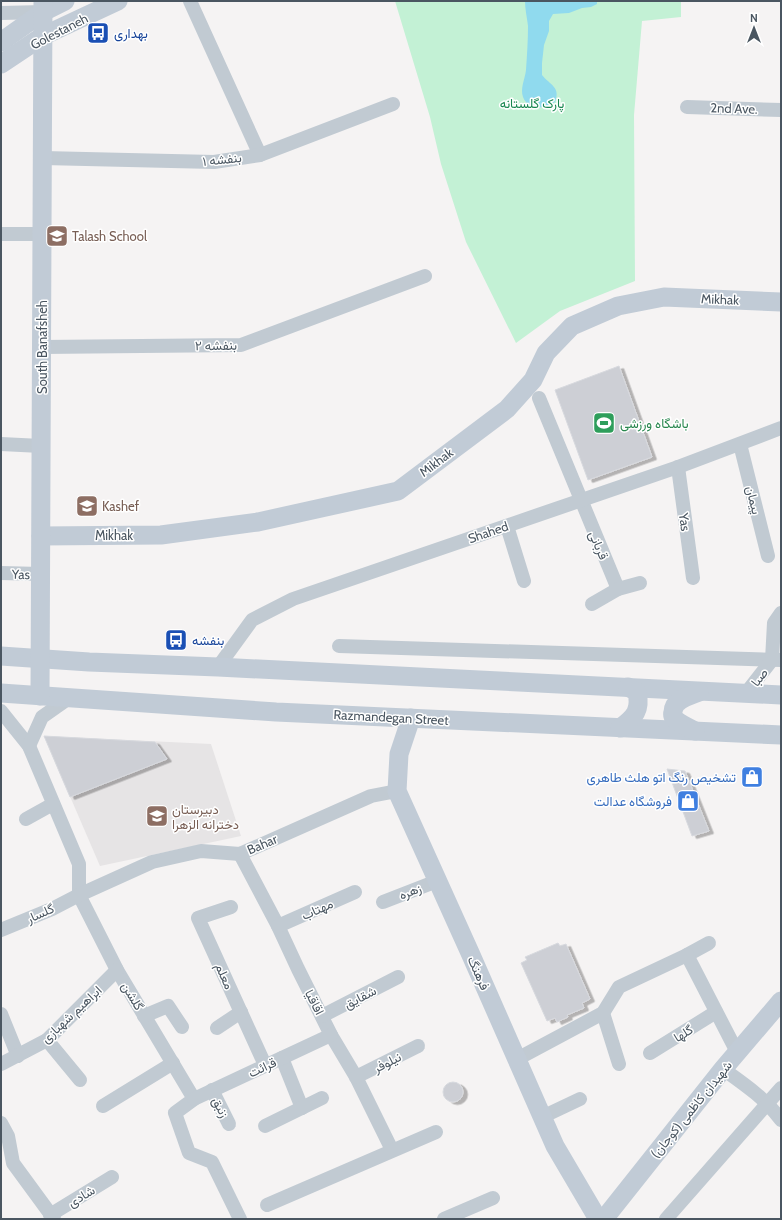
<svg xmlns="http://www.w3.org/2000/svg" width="782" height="1220" font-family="Cabin,Vazirmatn,sans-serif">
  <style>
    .education { fill: #e6e4e5 }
    .green { fill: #c3f1d5 }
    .water { fill: #90daee }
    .building { fill: #cdcfd5; stroke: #d7d9de; filter: url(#shadow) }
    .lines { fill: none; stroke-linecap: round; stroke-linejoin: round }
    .street { stroke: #c1cad2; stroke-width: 14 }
    .secondary { stroke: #c1cbd6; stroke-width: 19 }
    .labels { text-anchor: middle; stroke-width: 3; stroke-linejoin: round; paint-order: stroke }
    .street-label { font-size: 13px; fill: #4a5661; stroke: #fff }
    .transit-label { font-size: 13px; fill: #164399; stroke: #fff; text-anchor: start }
    .park-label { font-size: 13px; fill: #17864f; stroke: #fff }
    .education-label { font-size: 13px; fill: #785e54; stroke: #fff; text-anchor: start }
    .leisure-label { font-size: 13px; fill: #27864d; stroke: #fff; text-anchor: start }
    .shop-label { font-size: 13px; fill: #366cbe; stroke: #fff; text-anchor: end }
  </style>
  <defs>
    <filter id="shadow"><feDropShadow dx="4.5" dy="2.5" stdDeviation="0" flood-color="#0004"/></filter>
  </defs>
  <rect width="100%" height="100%" fill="#f5f3f3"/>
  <path class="education" d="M44 736 211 744 241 836 100 866Z"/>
  <path class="green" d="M395 1H681V17L642 21 634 115 635 281 560 311 516 343 466 242 441 164 430 117Z"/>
  <path class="water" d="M525 1H597V4L591 7 582 8 569 13 553 14 549 21V31L544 45 542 63V75C550 85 561 87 555 102 545 108 529 112 523 97 520 88 525 79 526 70 527 55 528 40 528 26 527 18 525 9 525 1Z"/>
  <g class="building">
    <path d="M619 366 652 457 588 480 555 390Z"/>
    <path d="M44 736 155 742 167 759 70 797Z"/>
    <path d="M667 769 685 771 709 831 692 836Z"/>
    <path d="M558 943 560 946 566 944 590 999 582 1003 584 1008 567 1015 568 1017 557 1022 555 1018 547 1021 521 963 527 960 525 957Z"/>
    <circle cx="453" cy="1092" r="10"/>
  </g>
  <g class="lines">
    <g class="street">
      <path d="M190 1 260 155"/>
      <path d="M1 13 43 12"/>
      <path d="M687 107 781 110"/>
      <path d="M43 158 214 162 260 155 393 104"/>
      <path d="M1 234H42"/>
      <path d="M42 347 241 345 425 276"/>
      <path d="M539 398 618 589"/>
      <path d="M1 444 41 446"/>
      <path d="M740 444 768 556"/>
      <path d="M678 467 693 578"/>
      <path d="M507 526 524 581"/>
      <path d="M1 573 41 574"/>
      <path d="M592 604 618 589 640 583"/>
      <path d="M339 646 781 660"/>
      <path d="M218 667 252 620 293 599 678 467 781 428"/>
      <path d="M746 693 772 660 774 623 781 613"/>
      <path d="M1 711 29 746 79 864V895L117 970 194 1099 175 1113 189 1153 212 1162 240 1219"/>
      <path d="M29 746 42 717 69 698"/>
      <path d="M26 819 53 804"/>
      <path d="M240 854 278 926 298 969 331 1035 356 1077 392 1150"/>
      <path d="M383 902 437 881"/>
      <path d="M231 907 198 918 265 1065"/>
      <path d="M278 926 355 892"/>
      <path d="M1 930 52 909 79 895 152 862 201 851 240 854 371 796 397 791"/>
      <path d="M687 955 709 943"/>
      <path d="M603 1013 619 1064"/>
      <path d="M1 1014 18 1056"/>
      <path d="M144 1016 168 1006 182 1027"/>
      <path d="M322 1016 398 977"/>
      <path d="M217 1028 241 1012"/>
      <path d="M47 1040 80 1080"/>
      <path d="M650 1053 716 1012"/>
      <path d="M282 1058 302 1108"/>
      <path d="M517 1059 603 1013 619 987 687 955 737 1052"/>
      <path d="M1 1064 47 1040 117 970"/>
      <path d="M723 1069C744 1084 766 1099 781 1120"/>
      <path d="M356 1077 418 1046"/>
      <path d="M212 1090 229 1124"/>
      <path d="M194 1099 331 1035"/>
      <path d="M103 1106 173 1063"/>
      <path d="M542 1117 580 1099"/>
      <path d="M1 1123 8 1136 13 1163 54 1219"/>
      <path d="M265 1126 322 1098"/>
      <path d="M267 1205 436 1132"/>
      <path d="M50 1215 112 1177"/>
      <path d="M444 1219 493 1198"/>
      <path d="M666 1219 781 1088"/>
    </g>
    <g class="secondary">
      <path d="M1 42 43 12 65 1"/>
      <path d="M1 64 43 36 118 1"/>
      <path d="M41 536 161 535 258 522 398 491 507 409 533 380 546 353 572 326 618 306 664 297 781 302"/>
      <path d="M1 656 89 662 218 667 781 695"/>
      <path d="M1 693 276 712 781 735"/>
      <path d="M40 696 43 1"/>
      <path d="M411 718 399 754 397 791 471 955 555 1146 598 1219"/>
      <path d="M620 728C635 717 641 710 637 692L628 687"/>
      <path d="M695 731C691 729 679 723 676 720 673 718 672 715 673 712 673 699 690 696 699 692"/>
      <path d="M604 1219 723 1069 781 1001"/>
    </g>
  </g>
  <defs>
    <g id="bus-square" transform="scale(1.15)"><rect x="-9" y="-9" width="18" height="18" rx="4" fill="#1a4fb4" stroke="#fff"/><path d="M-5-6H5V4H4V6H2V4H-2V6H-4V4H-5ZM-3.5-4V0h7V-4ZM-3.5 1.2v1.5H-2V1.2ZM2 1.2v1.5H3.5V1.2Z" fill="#fff"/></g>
    <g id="school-square" transform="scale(1.15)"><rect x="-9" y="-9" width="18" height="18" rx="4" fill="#8d6e63" stroke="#fff"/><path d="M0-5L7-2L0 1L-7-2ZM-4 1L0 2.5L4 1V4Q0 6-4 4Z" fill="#fff"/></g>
    <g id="stadium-square" transform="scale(1.15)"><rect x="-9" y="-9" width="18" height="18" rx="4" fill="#2e9e5b" stroke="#fff"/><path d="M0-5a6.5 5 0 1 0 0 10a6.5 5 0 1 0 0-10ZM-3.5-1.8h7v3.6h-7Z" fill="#fff"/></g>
    <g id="shop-square" transform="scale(1.15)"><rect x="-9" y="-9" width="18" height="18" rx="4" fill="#3f7fe0" stroke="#fff"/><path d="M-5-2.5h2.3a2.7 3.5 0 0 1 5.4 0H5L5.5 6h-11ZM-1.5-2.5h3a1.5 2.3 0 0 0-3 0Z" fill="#fff"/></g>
  </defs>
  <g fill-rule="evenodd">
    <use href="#bus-square" x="98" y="33"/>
    <use href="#school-square" x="57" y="236"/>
    <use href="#stadium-square" x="604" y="423"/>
    <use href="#school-square" x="87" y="506"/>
    <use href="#bus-square" x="176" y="640"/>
    <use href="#shop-square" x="752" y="777"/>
    <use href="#shop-square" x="688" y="801"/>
    <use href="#school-square" x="157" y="816"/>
  </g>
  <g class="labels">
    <g class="street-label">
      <text transform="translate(59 31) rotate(-27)" y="5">Golestaneh</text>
      <text transform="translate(734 108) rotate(2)" y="5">2nd Ave.</text>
      <text transform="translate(222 159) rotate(-6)" y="5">بنفشه ۱</text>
      <text transform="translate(720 299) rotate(2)" y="5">Mikhak</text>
      <text transform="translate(216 345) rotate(-1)" y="5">بنفشه ۲</text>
      <text transform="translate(42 347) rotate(-90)" y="5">South Banafsheh</text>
      <text transform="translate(436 462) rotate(-37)" y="5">Mikhak</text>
      <text transform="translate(754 500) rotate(76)" y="5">پیمان</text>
      <text transform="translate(685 522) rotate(82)" y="5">Yas</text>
      <text transform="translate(488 532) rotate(-19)" y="5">Shahed</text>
      <text x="114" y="540">Mikhak</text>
      <text transform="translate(599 545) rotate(67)" y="5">قربانی</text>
      <text transform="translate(21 574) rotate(1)" y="5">Yas</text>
      <text transform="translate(759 677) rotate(-52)" y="5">صبا</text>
      <text transform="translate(391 717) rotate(3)" y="5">Razmandegan Street</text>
      <text transform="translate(262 844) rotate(-23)" y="5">Bahar</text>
      <text transform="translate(410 891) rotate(-21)" y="5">زهره</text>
      <text transform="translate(317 909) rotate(-24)" y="5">مهتاب</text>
      <text transform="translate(40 913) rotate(-24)" y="5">گلسار</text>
      <text transform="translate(479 973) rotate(66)" y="5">فرهنگ</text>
      <text transform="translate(225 976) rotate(66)" y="5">معلم</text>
      <text transform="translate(133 996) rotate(59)" y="5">گلشن</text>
      <text transform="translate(360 997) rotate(-27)" y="5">شقایق</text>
      <text transform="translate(315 1002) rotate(63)" y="5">اقاقیا</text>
      <text transform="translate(71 1014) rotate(-43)" y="5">ابراهیم شهبازی</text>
      <text transform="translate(683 1033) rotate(-32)" y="5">گلها</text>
      <text transform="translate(387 1062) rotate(-27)" y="5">نیلوفر</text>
      <text transform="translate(262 1067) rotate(-25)" y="5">قرائت</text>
      <text transform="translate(221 1107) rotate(63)" y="5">زنبق</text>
      <text transform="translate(691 1109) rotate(-51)" y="5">شهیدان کاظمی (کوجان)</text>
      <text transform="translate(81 1196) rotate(-31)" y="5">شادی</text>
    </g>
    <g class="transit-label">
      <text x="114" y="38">بهداری</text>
      <text x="192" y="645">بنفشه</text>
    </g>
    <g class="park-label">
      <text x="532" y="108">پارک گلستانه</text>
    </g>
    <g class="education-label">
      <text x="72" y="241">Talash School</text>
      <text x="102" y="511">Kashef</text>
      <text x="172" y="814">دبيرستان<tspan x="172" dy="15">دخترانه الزهرا</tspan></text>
    </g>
    <g class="leisure-label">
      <text x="620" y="428">باشگاه ورزشی</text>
    </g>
    <g class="shop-label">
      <text x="736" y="782">تشخیص رنگ اتو هلث طاهری</text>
      <text x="672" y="806">فروشگاه عدالت</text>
    </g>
  </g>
  <rect width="782" height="1220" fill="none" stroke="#4a5661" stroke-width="4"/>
  <g transform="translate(754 28)" stroke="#ffffff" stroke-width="3" paint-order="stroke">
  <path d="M0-3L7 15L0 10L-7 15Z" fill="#4a5661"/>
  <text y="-6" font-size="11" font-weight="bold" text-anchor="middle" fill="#4a5661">N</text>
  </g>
</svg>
